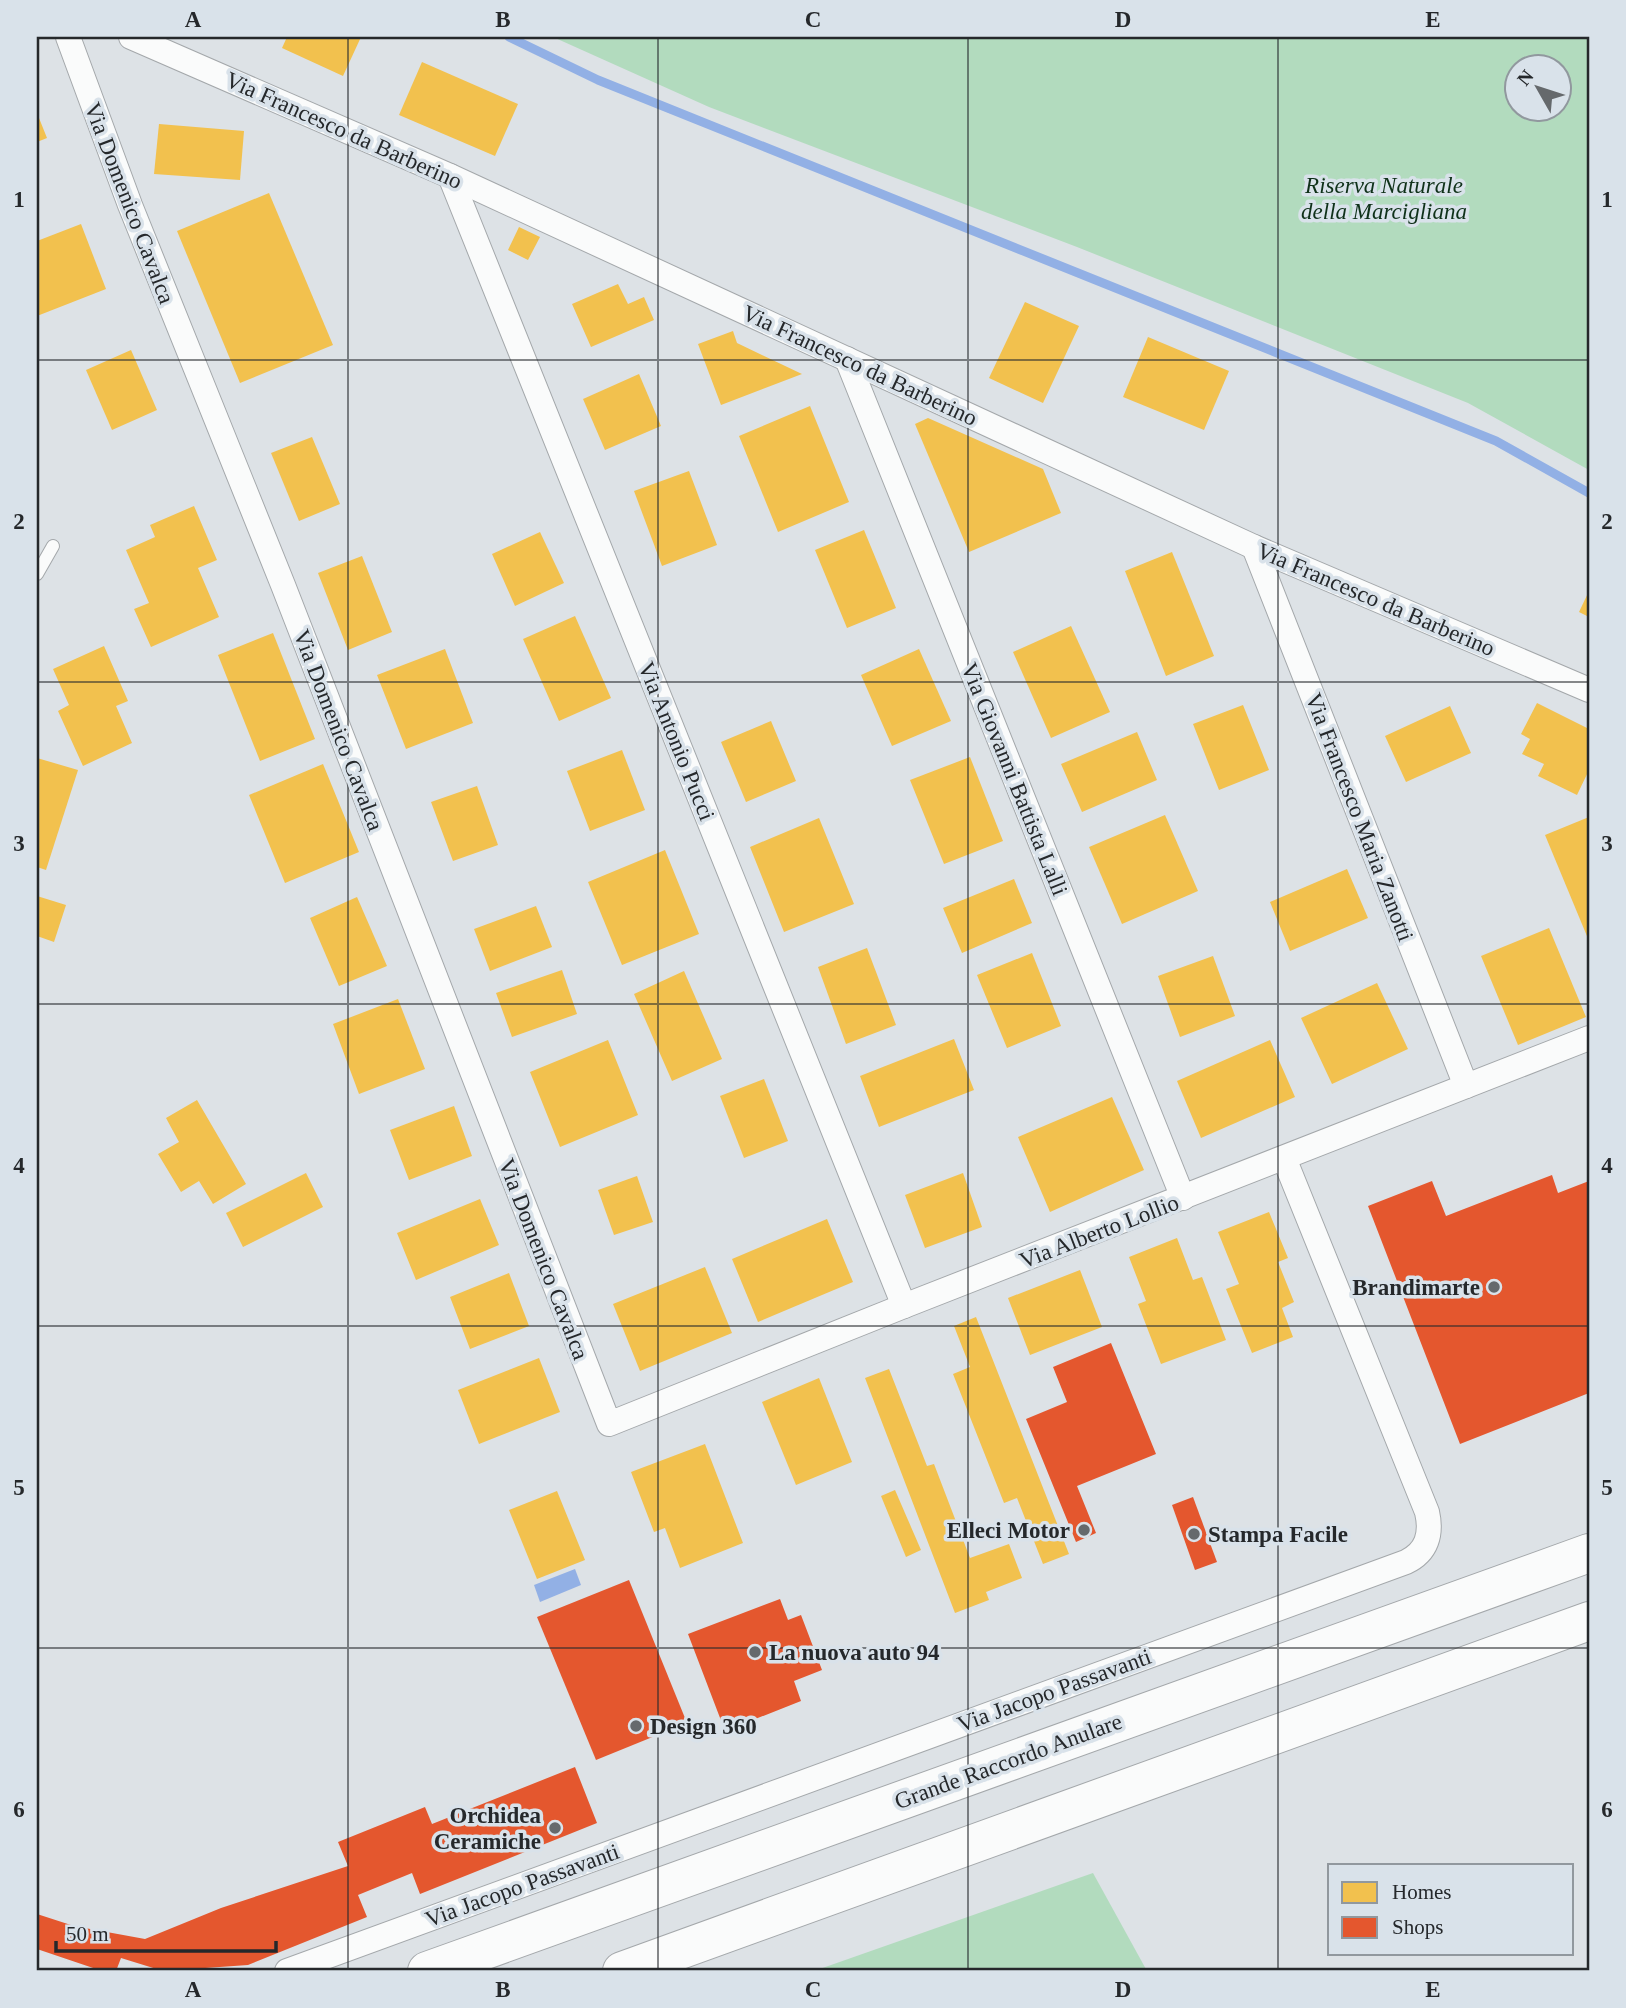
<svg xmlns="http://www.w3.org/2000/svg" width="1626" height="2008" font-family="'Times New Roman',serif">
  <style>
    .green { fill: #b2dbbe; fill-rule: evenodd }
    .water { fill: #92b0e5 }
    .homes { fill: #f2c14e }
    .shops { fill: #e4572e }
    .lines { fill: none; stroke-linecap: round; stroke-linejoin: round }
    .stream { stroke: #92b0e5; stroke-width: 9 }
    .service-casing { stroke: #a4a8ab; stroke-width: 14 }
    .minor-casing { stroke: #a4a8ab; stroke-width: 26 }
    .motorway-casing { stroke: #a4a8ab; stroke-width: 40 }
    .service { stroke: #fafbfb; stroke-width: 12 }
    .minor { stroke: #fafbfb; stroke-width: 24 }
    .motorway { stroke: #fafbfb; stroke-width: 38 }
    .grid { fill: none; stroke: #25282b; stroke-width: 2; stroke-opacity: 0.55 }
    .poi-dot { fill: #65696c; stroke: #d9e2ea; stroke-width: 2.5 }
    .labels { text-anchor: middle; stroke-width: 7; stroke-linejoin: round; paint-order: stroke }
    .street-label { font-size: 23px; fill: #25282b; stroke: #d9e2ea }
    .park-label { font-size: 23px; font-style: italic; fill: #0f3119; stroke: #d9e2ea }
    .poi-label { font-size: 23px; font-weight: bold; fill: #25282b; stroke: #d9e2ea; text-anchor: end }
    .neatline { fill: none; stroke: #25282b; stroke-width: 2.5 }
    .grid-label { font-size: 23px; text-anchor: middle; font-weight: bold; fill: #25282b }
  </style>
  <rect width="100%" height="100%" fill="#dde2e6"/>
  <g class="green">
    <path d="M553 37H1589V470L1468 403 1077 247 709 107ZM1518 66H1560V108H1518Z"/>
    <path d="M1093 1873 1147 1971H814Z"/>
  </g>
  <path class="water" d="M575 1569 581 1585 540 1602 534 1585Z"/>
  <g class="homes">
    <path d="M287 37H361L343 76 282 48Z"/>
    <path d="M422 62 518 104 495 156 399 115Z"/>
    <path d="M37 113 47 138 37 142Z"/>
    <path d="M159 124 244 131 240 180 154 174Z"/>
    <path d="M269 193 333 345 240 383 177 231Z"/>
    <path d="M81 224 106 289 37 316V241Z"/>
    <path d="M519 227 540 237 528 260 508 250Z"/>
    <path d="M618 284 628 304 644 297 654 320 591 347 572 304Z"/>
    <path d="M1025 302 1079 326 1043 403 989 378Z"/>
    <path d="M733 331 737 343 802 374 721 405 698 344Z"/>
    <path d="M1148 337 1229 371 1204 430 1123 397Z"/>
    <path d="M131 350 157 410 112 430 86 370Z"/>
    <path d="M639 374 661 426 605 450 583 399Z"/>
    <path d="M810 406 849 502 778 532 739 436Z"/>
    <path d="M928 418 1043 469 1061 513 969 552 915 424Z"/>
    <path d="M312 437 340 504 299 521 271 453Z"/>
    <path d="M689 471 717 545 662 566 634 491Z"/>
    <path d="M194 506 217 560 198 568 219 617 151 647 134 609 149 603 126 550 155 537 150 525Z"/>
    <path d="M864 530 896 608 847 628 815 550Z"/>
    <path d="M540 532 564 583 515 606 492 554Z"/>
    <path d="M1172 552 1214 656 1166 676 1125 571Z"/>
    <path d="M362 556 392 632 348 650 318 573Z"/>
    <path d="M1589 591V617L1579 612Z"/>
    <path d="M575 616 611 698 559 721 523 639Z"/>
    <path d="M1071 626 1110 712 1051 738 1013 652Z"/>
    <path d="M273 633 315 739 260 761 218 655Z"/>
    <path d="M104 646 128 701 116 706 132 743 83 766 58 711 69 705 53 669Z"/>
    <path d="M445 649 473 723 406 749 377 675Z"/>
    <path d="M919 649 951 721 892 746 861 675Z"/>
    <path d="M1537 703 1589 729V770L1577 795 1538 776 1544 764 1522 754 1530 739 1521 734Z"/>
    <path d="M1243 705 1269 770 1219 790 1193 724Z"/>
    <path d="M1450 706 1471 753 1406 782 1385 736Z"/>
    <path d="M771 721 796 781 746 802 721 742Z"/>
    <path d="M1137 732 1157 780 1082 812 1061 764Z"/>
    <path d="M622 750 645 810 590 831 567 771Z"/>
    <path d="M970 757 1003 841 944 864 910 780Z"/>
    <path d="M37 758 78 770 46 870 37 867Z"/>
    <path d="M323 764 359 852 285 883 249 795Z"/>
    <path d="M477 786 498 845 453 861 431 802Z"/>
    <path d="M1165 815 1198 891 1122 924 1089 847Z"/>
    <path d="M1589 817V941L1545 835Z"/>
    <path d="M819 818 854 904 784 932 750 847Z"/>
    <path d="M665 850 699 934 622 965 588 882Z"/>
    <path d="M1347 869 1368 918 1290 951 1270 902Z"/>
    <path d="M1014 879 1032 923 962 953 943 908Z"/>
    <path d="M37 896 66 905 54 942 37 936Z"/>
    <path d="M357 897 387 966 339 986 310 918Z"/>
    <path d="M536 906 552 947 490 971 474 929Z"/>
    <path d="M1549 928 1586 1017 1518 1045 1481 956Z"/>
    <path d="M867 948 896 1025 846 1044 818 967Z"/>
    <path d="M1032 953 1061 1026 1007 1048 977 975Z"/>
    <path d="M1213 956 1235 1016 1180 1037 1158 976Z"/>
    <path d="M562 970 577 1014 512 1037 496 993Z"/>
    <path d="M684 971 722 1059 672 1081 634 994Z"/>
    <path d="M1377 983 1408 1049 1332 1084 1301 1018Z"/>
    <path d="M398 999 425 1069 359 1094 333 1024Z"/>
    <path d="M954 1039 974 1090 879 1127 860 1076Z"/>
    <path d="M608 1040 638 1115 560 1147 530 1072Z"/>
    <path d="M1270 1040 1295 1097 1201 1138 1177 1081Z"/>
    <path d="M764 1079 788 1141 744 1158 720 1096Z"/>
    <path d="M1112 1097 1144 1170 1050 1212 1018 1137Z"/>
    <path d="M197 1100 246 1184 213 1204 199 1181 181 1192 158 1154 179 1142 166 1118Z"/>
    <path d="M454 1106 472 1156 409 1180 390 1130Z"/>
    <path d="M306 1173 323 1207 243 1247 226 1213Z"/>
    <path d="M963 1173 982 1227 925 1248 905 1195Z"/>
    <path d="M637 1176 653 1222 614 1235 598 1190Z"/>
    <path d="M480 1199 499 1245 416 1280 397 1233Z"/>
    <path d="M1269 1212 1288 1258 1278 1262 1294 1302 1282 1308 1293 1337 1252 1353 1226 1289 1239 1284 1218 1232Z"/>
    <path d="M827 1219 853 1282 758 1322 732 1259Z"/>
    <path d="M1177 1238 1193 1280 1202 1277 1226 1340 1161 1364 1138 1304 1146 1301 1129 1257Z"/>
    <path d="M705 1267 732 1333 640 1371 613 1304Z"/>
    <path d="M1080 1270 1102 1327 1030 1355 1008 1298Z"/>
    <path d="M509 1273 529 1326 470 1349 450 1297Z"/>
    <path d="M976 1317 1069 1554 1043 1564 1017 1498 1004 1503 953 1374 970 1367 954 1326Z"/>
    <path d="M539 1358 560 1412 479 1444 458 1390Z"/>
    <path d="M889 1369 927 1466 934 1464 970 1558 1009 1544 1022 1578 986 1592 989 1600 955 1613 865 1378Z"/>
    <path d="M819 1378 852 1462 796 1485 762 1402Z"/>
    <path d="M705 1444 743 1543 680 1568 665 1528 654 1532 631 1472Z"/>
    <path d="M895 1490 921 1550 906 1557 881 1496Z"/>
    <path d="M557 1491 585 1560 537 1579 509 1510Z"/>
  </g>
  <g class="shops">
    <path d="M1552 1175 1558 1193 1589 1181V1393L1460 1444 1368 1206 1432 1181 1446 1216Z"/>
    <path d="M1111 1343 1156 1454 1077 1486 1096 1533 1076 1542 1026 1419 1067 1402 1053 1367Z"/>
    <path d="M1193 1497 1217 1562 1195 1570 1172 1505Z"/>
    <path d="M629 1580 687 1723 596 1760 537 1617Z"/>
    <path d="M780 1599 788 1620 801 1615 822 1670 794 1681 801 1701 725 1731 688 1634Z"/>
    <path d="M575 1767 597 1823 420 1894 412 1873 358 1895 367 1917 248 1965 163 1971 121 1958 116 1971H102L37 1949V1914L74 1926 145 1939 221 1908 348 1866 338 1842 425 1807 432 1824Z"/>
  </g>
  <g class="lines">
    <path class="stream" d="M509 37 598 80 1496 441 1589 493"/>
    <g class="service-casing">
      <path id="service" d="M37 574 53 546"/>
    </g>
    <g class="minor-casing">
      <g id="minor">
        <path d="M68 37 130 205 283 585 609 1424 904 1306 1589 1038"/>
        <path d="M131 37 450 176 1254 547 1589 690"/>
        <path d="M450 176 904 1306"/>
        <path d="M847 359 1183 1198"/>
        <path d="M1254 547 1466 1086"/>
        <path d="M287 1971 1406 1562C1427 1552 1432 1534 1427 1512L1284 1158"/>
      </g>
    </g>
    <g class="motorway-casing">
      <g id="motorway">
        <path d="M427 1971 1589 1553"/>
        <path d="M622 1971 1589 1621"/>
      </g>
    </g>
    <use href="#service" class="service"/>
    <use href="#minor" class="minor"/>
    <use href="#motorway" class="motorway"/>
  </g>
  <path class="grid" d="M348 37V1971M658 37V1971M968 37V1971M1278 37V1971M37 360H1589M37 682H1589M37 1004H1589M37 1326H1589M37 1648H1589"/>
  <g class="poi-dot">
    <circle cx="1494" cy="1287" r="7"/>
    <circle cx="1084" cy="1530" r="7"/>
    <circle cx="1194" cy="1534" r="7"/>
    <circle cx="755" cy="1652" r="7"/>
    <circle cx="636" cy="1726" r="7"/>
    <circle cx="555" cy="1828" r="7"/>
  </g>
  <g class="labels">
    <g class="street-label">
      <text transform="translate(344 130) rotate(24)" y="8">Via Francesco da Barberino</text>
      <text transform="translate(130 203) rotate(69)" y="8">Via Domenico Cavalca</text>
      <text transform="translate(860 365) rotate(25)" y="8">Via Francesco da Barberino</text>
      <text transform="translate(1376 599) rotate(23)" y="8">Via Francesco da Barberino</text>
      <text transform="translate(339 730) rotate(69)" y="8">Via Domenico Cavalca</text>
      <text transform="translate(677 741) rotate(68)" y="8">Via Antonio Pucci</text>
      <text transform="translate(1015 779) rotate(68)" y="8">Via Giovanni Battista Lalli</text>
      <text transform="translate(1360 817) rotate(69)" y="8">Via Francesco Maria Zanotti</text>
      <text transform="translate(1099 1231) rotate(-21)" y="8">Via Alberto Lollio</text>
      <text transform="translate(544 1259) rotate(69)" y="8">Via Domenico Cavalca</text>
      <text transform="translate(1054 1690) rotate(-20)" y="8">Via Jacopo Passavanti</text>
      <text transform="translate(1008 1761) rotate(-20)" y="8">Grande Raccordo Anulare</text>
      <text transform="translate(522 1885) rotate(-20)" y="8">Via Jacopo Passavanti</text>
    </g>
    <g class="park-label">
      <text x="1384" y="193">Riserva Naturale<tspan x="1384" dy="26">della Marcigliana</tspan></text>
    </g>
    <g class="poi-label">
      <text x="1480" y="1295">Brandimarte</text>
      <text x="1070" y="1538">Elleci Motor</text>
      <text x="1208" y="1542" text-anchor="start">Stampa Facile</text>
      <text x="769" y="1660" text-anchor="start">La nuova auto 94</text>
      <text x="650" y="1734" text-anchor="start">Design 360</text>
      <text x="541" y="1823">Orchidea<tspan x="541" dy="26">Ceramiche</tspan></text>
    </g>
  </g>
  <rect width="1626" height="2008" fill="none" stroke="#d9e2ea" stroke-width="77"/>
  <rect x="1328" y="1864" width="245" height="91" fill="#d9e2ea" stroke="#91989e" stroke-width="2"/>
  <rect x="1342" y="1882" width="35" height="21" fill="#f2c14e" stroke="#91989e" stroke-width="2"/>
  <text x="1392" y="1899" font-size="21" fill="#25282b">Homes</text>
  <rect x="1342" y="1917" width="35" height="21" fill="#e4572e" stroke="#91989e" stroke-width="2"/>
  <text x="1392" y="1934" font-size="21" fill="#25282b">Shops</text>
  <g transform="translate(1538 88) rotate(309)"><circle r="33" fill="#d9e2ea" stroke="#91989e" stroke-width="2"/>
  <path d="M0-5L12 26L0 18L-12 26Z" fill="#65696c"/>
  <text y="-10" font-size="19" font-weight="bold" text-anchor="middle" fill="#25282b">N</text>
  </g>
  <path d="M56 1941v10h220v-10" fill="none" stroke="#25282b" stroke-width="3.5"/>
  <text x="66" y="1941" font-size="21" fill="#25282b" stroke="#d9e2ea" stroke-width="5" paint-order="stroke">50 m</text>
  <rect x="38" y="38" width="1550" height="1931" class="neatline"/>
  <g class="grid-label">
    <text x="193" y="27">A</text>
    <text x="503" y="27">B</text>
    <text x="813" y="27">C</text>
    <text x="1123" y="27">D</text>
    <text x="1433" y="27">E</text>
    <text x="19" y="207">1</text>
    <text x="1607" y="207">1</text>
    <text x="19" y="529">2</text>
    <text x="1607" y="529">2</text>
    <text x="19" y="851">3</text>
    <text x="1607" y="851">3</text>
    <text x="19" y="1173">4</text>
    <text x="1607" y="1173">4</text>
    <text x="19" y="1495">5</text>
    <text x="1607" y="1495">5</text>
    <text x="19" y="1817">6</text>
    <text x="1607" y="1817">6</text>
    <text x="193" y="1997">A</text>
    <text x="503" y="1997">B</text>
    <text x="813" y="1997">C</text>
    <text x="1123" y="1997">D</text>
    <text x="1433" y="1997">E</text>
  </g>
</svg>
